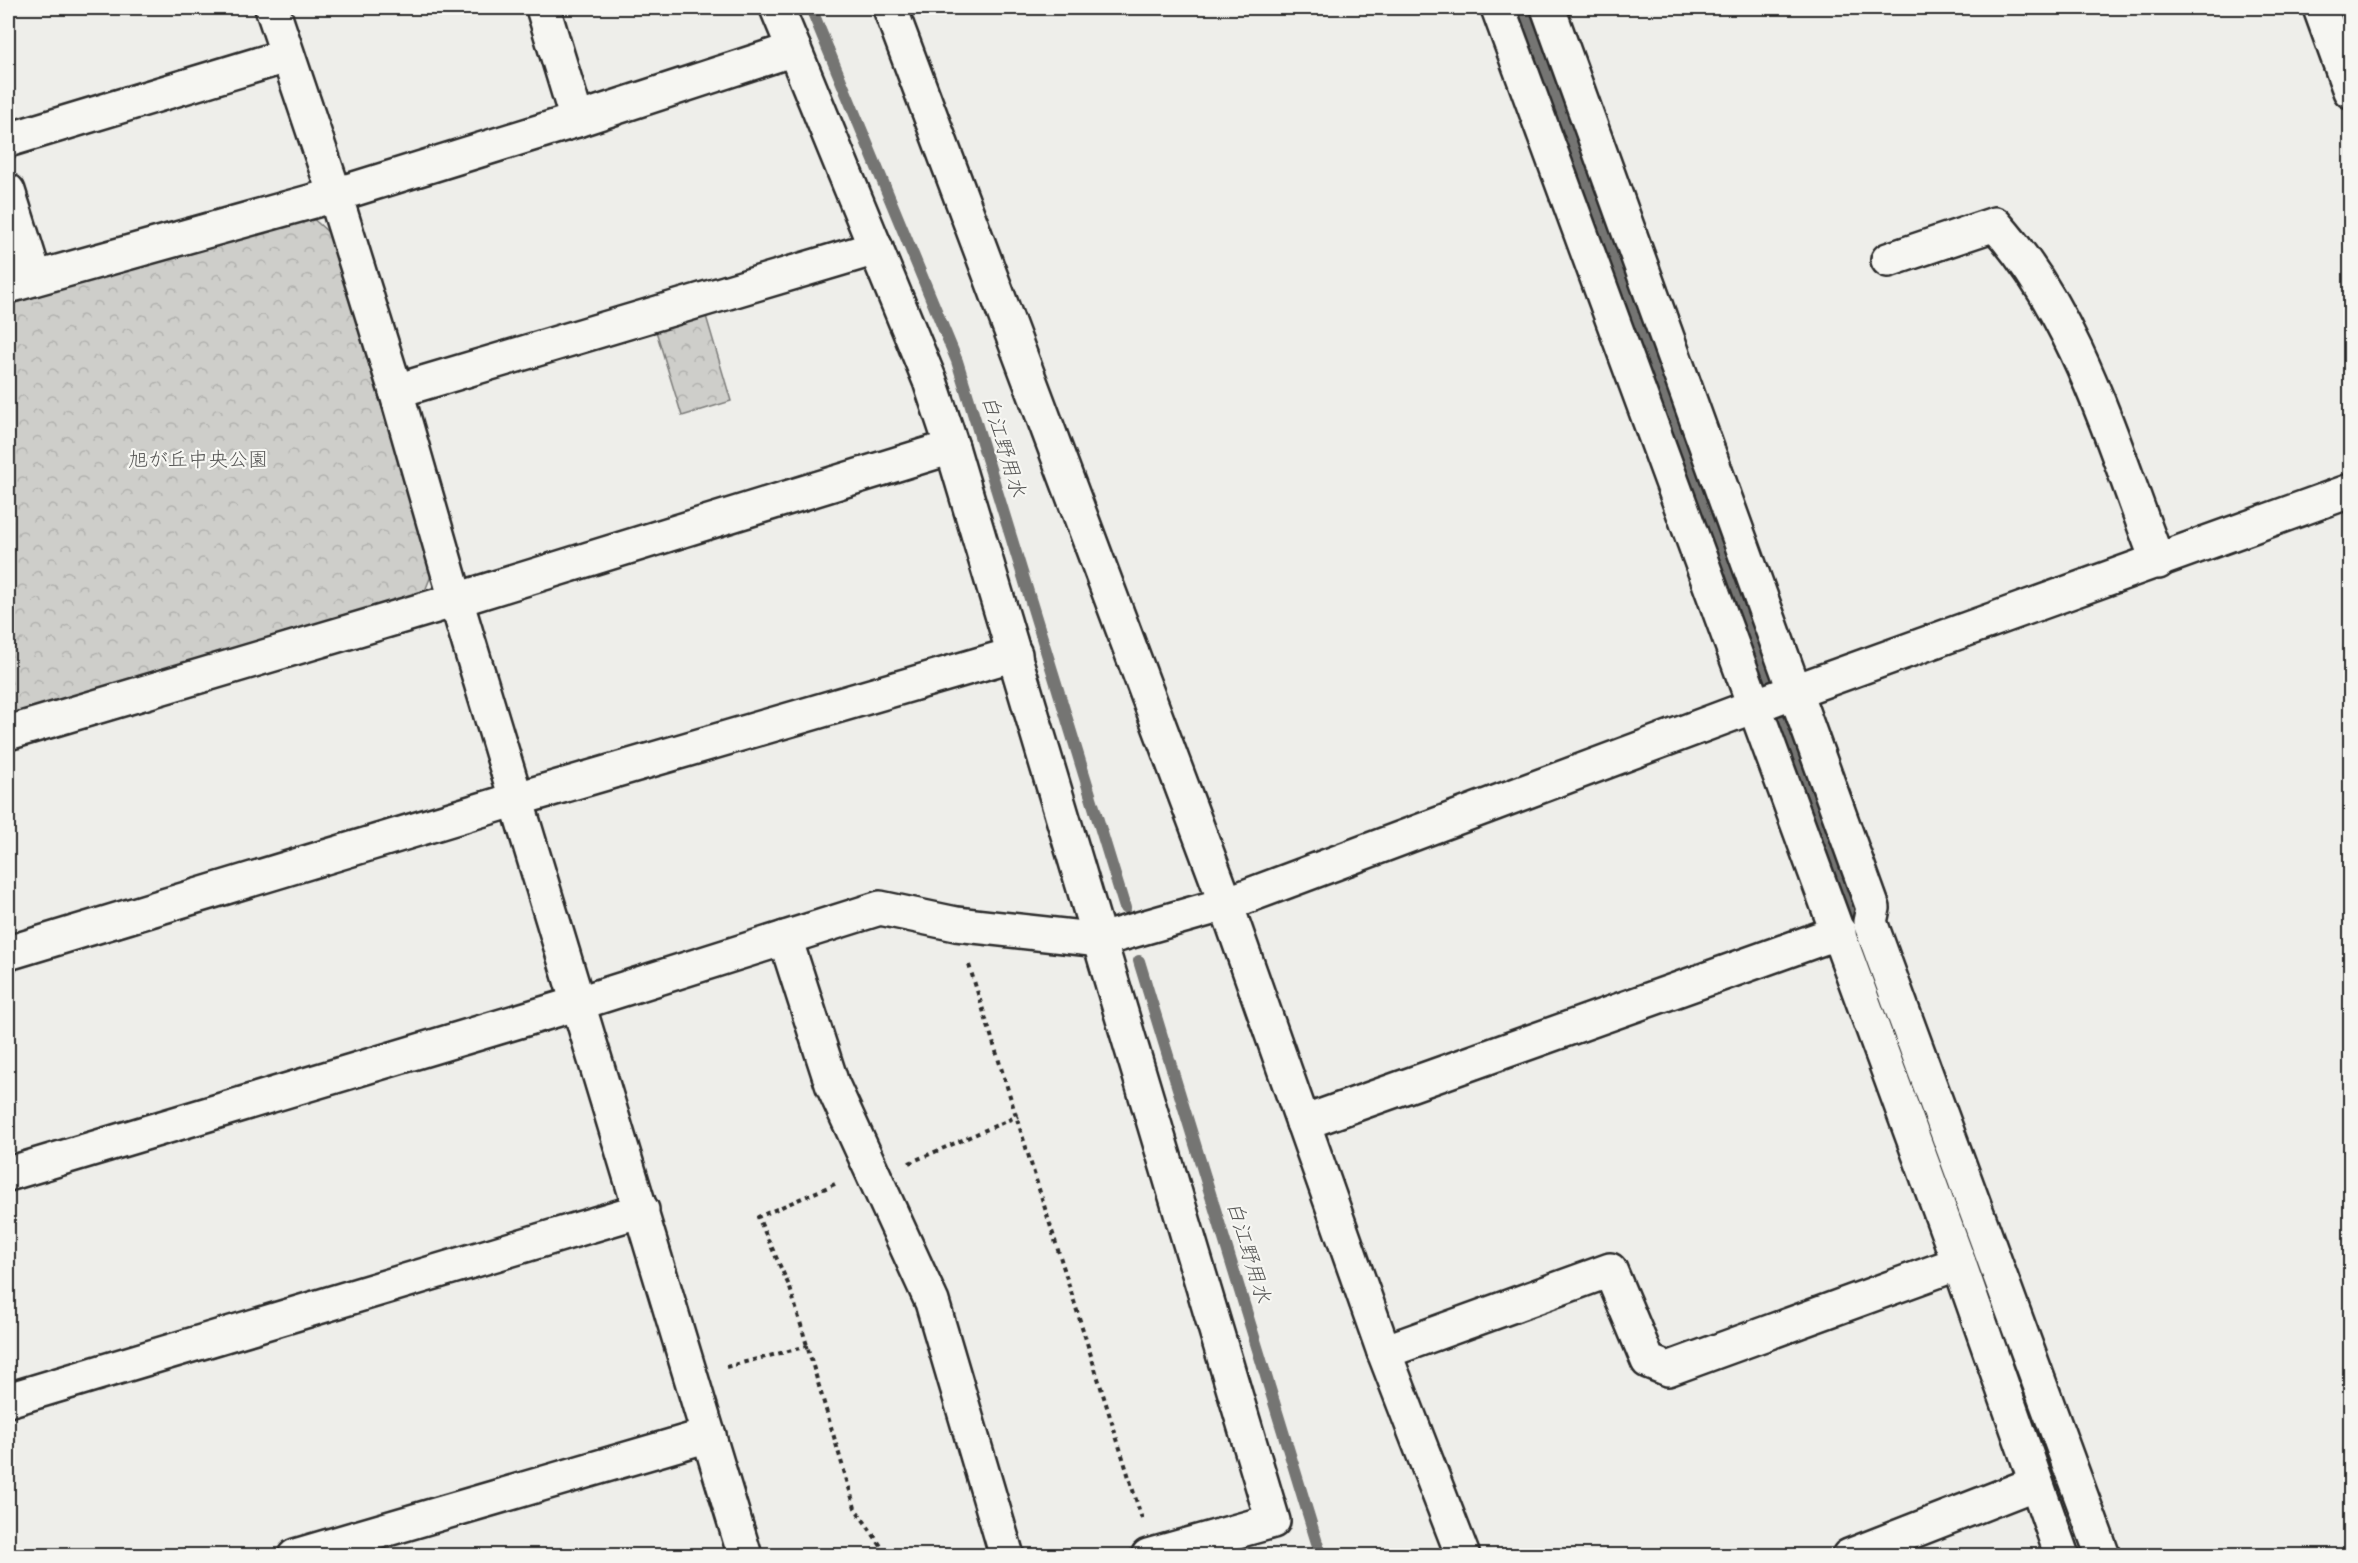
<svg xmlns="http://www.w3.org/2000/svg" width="2358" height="1563" font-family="'Patrick Hand','Klee One',sans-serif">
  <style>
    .forest { fill: url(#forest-crowns); stroke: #7c7c7a; stroke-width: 1.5 }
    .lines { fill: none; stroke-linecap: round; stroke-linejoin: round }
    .stream { stroke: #757573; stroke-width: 12 }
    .minor-casing { stroke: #2b2b2b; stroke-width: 38 }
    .path { stroke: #2b2b2b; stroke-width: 4; stroke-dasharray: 4.5 4.5; stroke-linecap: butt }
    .minor { stroke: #f6f6f2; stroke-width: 33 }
    .labels { text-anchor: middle; stroke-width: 4.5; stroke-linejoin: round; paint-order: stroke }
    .park-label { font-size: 20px; fill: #545453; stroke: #f6f6f2 }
    .water-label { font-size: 21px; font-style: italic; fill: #565655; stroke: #f6f6f2 }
  </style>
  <defs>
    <pattern id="forest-crowns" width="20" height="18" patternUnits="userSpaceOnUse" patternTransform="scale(1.5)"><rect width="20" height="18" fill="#cececa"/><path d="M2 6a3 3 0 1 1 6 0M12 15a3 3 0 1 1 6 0" fill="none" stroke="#b1b1ae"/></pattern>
  </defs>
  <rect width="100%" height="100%" fill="#eeeeea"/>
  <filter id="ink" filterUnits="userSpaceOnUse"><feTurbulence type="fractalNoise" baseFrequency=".0167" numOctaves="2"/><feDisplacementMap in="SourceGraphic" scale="12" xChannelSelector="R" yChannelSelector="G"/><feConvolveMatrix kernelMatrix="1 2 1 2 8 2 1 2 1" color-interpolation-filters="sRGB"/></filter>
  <g filter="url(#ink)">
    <g class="forest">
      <path d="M309 215 329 233 432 573 425 591 8 715V305Z"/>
      <path d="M706 316 731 401 682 416 656 331Z"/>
    </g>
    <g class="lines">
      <g class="stream">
        <path d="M811 8 957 361 1125 908"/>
        <path d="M1522 8 1860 927"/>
        <path d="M1139 961 1321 1556"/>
      </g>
      <g class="minor-casing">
        <g id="minor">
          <path d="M272 8 335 195 396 391 456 600 745 1556"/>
          <path d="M543 8 577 120"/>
          <path d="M777 8 794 49"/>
          <path d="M890 8 1226 904 1384 1352 1463 1556"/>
          <path d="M1498 8 1959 1263 2062 1556"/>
          <path d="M1548 8 1873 908 1870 922 2103 1556"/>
          <path d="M2320 8 2350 91"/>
          <path d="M8 140 286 56"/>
          <path d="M8 191 35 277"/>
          <path d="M1888 260 1995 224C2079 318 2113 446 2158 562"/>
          <path d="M8 286 335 195 577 120 794 49 930 381 952 447 1273 1521 1148 1556"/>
          <path d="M396 391 876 248"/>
          <path d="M8 733 456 600 952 447"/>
          <path d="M785 938 832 1084 932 1302 1007 1556"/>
          <path d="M8 953 517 799 1015 654"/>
          <path d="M1303 1123 1839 932"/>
          <path d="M8 1174 579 1003 880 908 956 924 1100 940 1226 904 1762 703 2350 491"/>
          <path d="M1384 1352 1610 1270 1648 1361 1668 1369 1959 1263"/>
          <path d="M8 1400 642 1210"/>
          <path d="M295 1556 709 1435"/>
          <path d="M1849 1556 2036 1483"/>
        </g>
      </g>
      <g class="path">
        <path d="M969 965 1142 1519"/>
        <path d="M909 1163 1018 1116"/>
        <path d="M835 1184 758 1217 790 1288 855 1508 881 1546 877 1556"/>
        <path d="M726 1367 808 1346"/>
      </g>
      <use href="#minor" class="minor"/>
    </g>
  </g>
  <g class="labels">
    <g class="park-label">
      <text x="198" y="466">旭が丘中央公園</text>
    </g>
    <g class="water-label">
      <text transform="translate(1004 446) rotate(73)" y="7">白江野用水</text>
      <text transform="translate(1249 1252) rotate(73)" y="7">白江野用水</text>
    </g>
  </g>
  <rect width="2358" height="1563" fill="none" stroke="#f6f6f2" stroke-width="30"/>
  <rect x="15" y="15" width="2328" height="1533" fill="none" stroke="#2b2b2b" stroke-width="2" filter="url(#ink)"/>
</svg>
